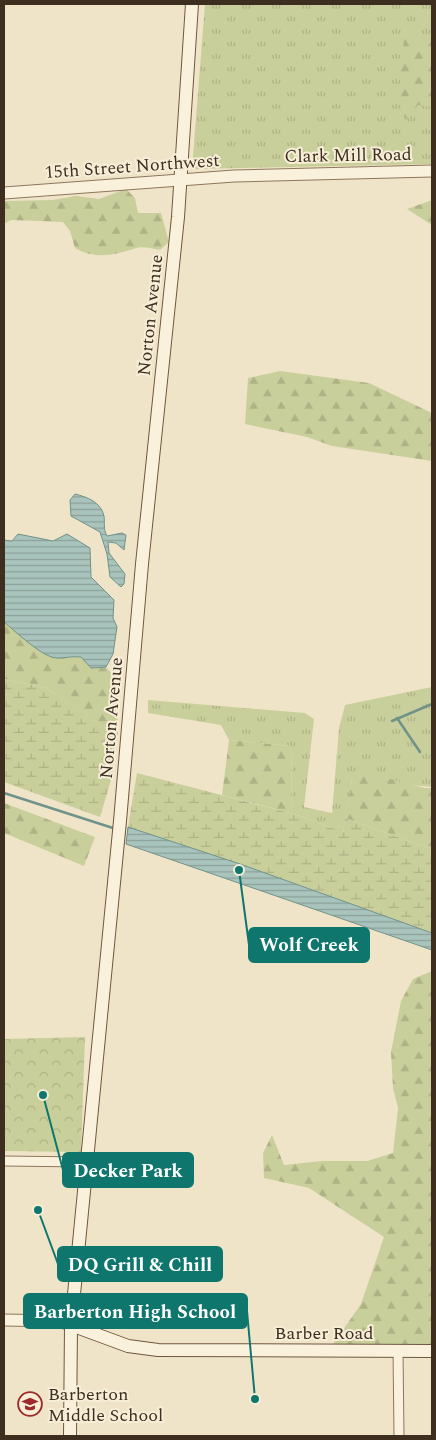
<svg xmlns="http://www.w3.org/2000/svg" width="436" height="1440" font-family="Spectral,serif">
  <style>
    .grass { fill: url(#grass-tufts) }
    .forest { fill: url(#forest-firs) }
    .wetland { fill: url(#wetland-marsh) }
    .park { fill: url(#park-crowns) }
    .water { fill: url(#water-rules); stroke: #6f938a }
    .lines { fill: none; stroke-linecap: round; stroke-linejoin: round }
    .stream { stroke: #6f938a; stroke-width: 2.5 }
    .minor-casing { stroke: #8d765c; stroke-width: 11 }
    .tertiary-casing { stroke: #8d765c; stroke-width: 13 }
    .secondary-casing { stroke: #6f573f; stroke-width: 14 }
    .minor { stroke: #faf1dc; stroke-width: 9 }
    .tertiary { stroke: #faf1dc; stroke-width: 11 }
    .secondary { stroke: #faf1dc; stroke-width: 12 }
    .labels { text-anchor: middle; stroke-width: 4; stroke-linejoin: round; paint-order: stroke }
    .street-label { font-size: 18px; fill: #3d2e20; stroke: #f7eed8 }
    .poi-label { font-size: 18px; fill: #3d2e20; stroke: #f7eed8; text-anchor: start }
    .leader { fill: none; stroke: #0f766e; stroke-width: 2 }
    .callout-dot { fill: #0f766e; stroke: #f7eed8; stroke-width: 2 }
    .callout { fill: #0f766e; stroke: #0f766e; stroke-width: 2 }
    .callout-label { font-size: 19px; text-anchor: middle; font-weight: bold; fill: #fff }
  </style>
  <defs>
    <pattern id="grass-tufts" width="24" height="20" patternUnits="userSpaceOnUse" patternTransform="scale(1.25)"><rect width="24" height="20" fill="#c9cf9b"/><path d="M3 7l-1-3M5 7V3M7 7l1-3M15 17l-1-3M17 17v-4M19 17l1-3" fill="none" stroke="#aeb285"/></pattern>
    <pattern id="forest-firs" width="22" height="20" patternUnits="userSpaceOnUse" patternTransform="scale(1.25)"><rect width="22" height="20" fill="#c9cf9b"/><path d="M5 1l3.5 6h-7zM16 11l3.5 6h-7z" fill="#aeb285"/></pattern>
    <pattern id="wetland-marsh" width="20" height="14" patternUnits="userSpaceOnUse" patternTransform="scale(1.25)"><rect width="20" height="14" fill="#c9cf9b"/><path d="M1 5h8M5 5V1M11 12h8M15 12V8" fill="none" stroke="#aeb285"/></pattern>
    <pattern id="park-crowns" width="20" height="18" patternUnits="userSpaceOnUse" patternTransform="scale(1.25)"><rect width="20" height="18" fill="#c9cf9b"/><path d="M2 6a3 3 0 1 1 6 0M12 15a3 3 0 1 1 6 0" fill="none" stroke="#aeb285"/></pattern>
    <pattern id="water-rules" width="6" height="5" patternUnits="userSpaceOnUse" patternTransform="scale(1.25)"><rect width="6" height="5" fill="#a9c4bc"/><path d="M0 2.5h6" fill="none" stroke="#8ba098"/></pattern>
  </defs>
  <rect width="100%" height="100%" fill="#f0e4c8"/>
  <g class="grass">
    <path d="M205 4H432V164L192 169Z"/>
    <path d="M432 687V787L352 779 343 832 291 813 292 746 229 740 221 725 148 713V700L305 713 314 719 304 807 332 813 339 728 345 705Z"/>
  </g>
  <g class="forest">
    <path d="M432 32V107L418 105 405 120C398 91 399 64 405 36L423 38Z"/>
    <path d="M126 189 135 198 138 213H161L169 242 160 250C153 249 143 246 136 248 116 255 94 260 75 248L70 231 63 222 11 220 4 224V201L53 200 76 196 99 199Z"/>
    <path d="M432 200V225L407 209Z"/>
    <path d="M280 371 369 383 432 413V461L332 446 307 437 245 424 248 378Z"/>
    <path d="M4 622 42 652 56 658 81 657 91 668 106 667 117 679 118 736 46 688 4 679Z"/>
    <path d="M229 740 292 746 291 813 222 795Z"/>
    <path d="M367 773 425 788H432V849L345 818 352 779Z"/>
    <path d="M4 803 95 837 84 866 4 833Z"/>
    <path d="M432 971V1351L329 1350 361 1304 384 1237 309 1188 264 1178 263 1153 272 1135 284 1165 322 1161H367L393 1153 398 1108 393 1088 391 1052 401 1001 413 979Z"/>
  </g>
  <g class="wetland">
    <path d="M4 679 46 688 116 734 112 777 100 817 4 782Z"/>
    <path d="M137 773 291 813 343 832 345 818 432 849V933L240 864 128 827Z"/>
  </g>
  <path class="park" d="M85 1037 81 1152 4 1151V1039Z"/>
  <g class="water">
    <path d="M75 494C87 497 101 502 104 516 105 523 103 529 107 536L122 533 126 535 124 550 116 543 108 542 109 553 125 574 124 584 121 587 110 577 107 554 100 532 71 516 70 500Z"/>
    <path d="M18 534 53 541 67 534 90 548 91 577 114 600 113 618 117 627 113 654 106 667 91 668 81 657C73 656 65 658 57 658 43 658 15 631 4 622V540L12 541Z"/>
    <path d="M128 827 240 864 432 933V950L126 844Z"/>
  </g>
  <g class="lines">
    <g class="stream">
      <path d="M397 718 420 752"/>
      <path d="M392 721 432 704"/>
      <path d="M4 793 116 829"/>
    </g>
    <g class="minor-casing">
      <g id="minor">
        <path d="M4 1161 86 1162"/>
        <path d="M398 1351 399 1436"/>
      </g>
    </g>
    <g class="tertiary-casing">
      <g id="tertiary">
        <path d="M4 193 234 176 432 171"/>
        <path d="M4 1320 58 1321 71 1325"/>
      </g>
    </g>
    <g class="secondary-casing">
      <g id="secondary">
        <path d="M71 1325 128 1346 158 1350 432 1351"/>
        <path d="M70 1436 71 1325 120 821 142 564 178 217 192 4"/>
      </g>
    </g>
    <use href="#minor" class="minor"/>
    <use href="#tertiary" class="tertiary"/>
    <use href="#secondary" class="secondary"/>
  </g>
  <defs>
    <g id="school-ring" transform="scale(1.25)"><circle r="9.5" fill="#f7eed8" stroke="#9e2a2b" stroke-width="1.5"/><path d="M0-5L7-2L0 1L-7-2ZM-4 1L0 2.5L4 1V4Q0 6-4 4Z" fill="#9e2a2b"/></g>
  </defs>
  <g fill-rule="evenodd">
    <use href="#school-ring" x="30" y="1404"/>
  </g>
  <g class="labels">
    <g class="street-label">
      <text transform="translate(348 155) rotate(-1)" y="6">Clark Mill Road</text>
      <text transform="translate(132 166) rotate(-4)" y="6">15th Street Northwest</text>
      <text transform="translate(150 315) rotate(-84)" y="6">Norton Avenue</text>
      <text transform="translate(111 718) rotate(-85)" y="6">Norton Avenue</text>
      <text x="324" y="1339">Barber Road</text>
    </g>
    <g class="poi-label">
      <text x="48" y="1400">Barberton<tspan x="48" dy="21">Middle School</tspan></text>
    </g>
  </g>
  <path class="leader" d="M239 870L249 945M43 1095L63 1170M38 1210L58 1264M255 1399L247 1311"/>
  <g class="callout-dot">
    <circle cx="239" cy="870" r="5"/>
    <circle cx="43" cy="1095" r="5"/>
    <circle cx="38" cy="1210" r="5"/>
    <circle cx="255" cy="1399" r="5"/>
  </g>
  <g class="callout">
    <rect x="249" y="928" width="120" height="34" rx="5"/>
    <rect x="63" y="1153" width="130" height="34" rx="5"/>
    <rect x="58" y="1247" width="164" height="34" rx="5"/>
    <rect x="24" y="1294" width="223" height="34" rx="5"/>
  </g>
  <g class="callout-label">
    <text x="309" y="951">Wolf Creek</text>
    <text x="128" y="1177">Decker Park</text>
    <text x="140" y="1271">DQ Grill &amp; Chill</text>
    <text x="135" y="1318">Barberton High School</text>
  </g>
  <rect width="436" height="1440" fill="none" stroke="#3d2e20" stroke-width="10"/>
</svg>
